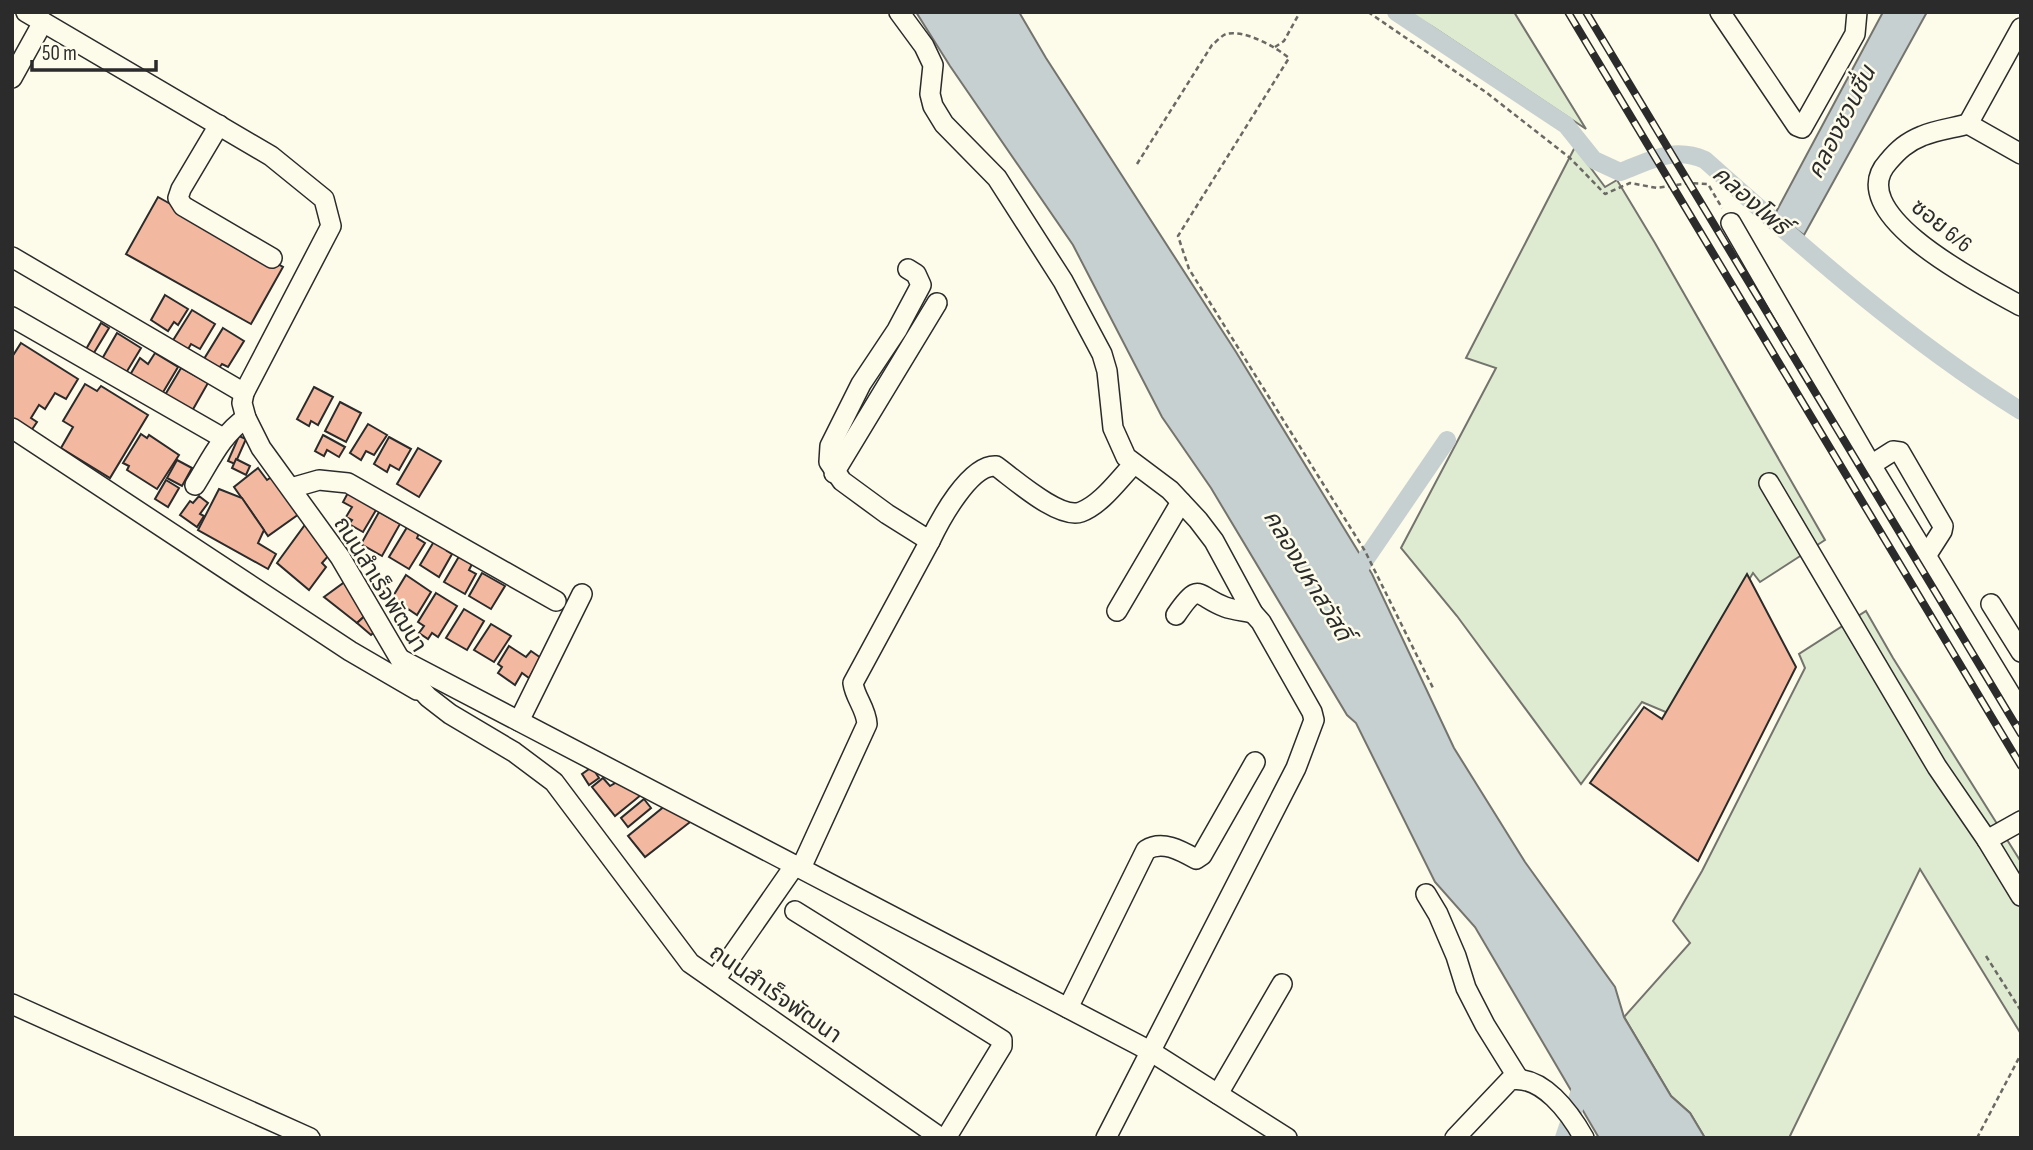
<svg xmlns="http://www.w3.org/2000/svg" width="2033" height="1150" font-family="'Sofia Sans Condensed','Noto Sans Thai',sans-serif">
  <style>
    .green { fill: #deebd1; stroke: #74746e; stroke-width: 2 }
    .water { fill: #c7d0d0; stroke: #74746e; stroke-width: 2 }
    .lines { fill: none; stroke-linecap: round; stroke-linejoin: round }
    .canal { stroke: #c7d0d0; stroke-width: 18 }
    .building { fill: #f2b8a0; stroke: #2b2b2b; stroke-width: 2 }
    .minor-casing { stroke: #2b2b2b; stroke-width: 22 }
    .path { stroke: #6a6964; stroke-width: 2.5; stroke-dasharray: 5 3.5; stroke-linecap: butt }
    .minor { stroke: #fdfbea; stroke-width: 19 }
    .rail-casing { stroke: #2b2b2b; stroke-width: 8 }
    .rail { stroke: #fdfbea; stroke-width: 5; stroke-dasharray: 16; stroke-linecap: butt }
    .labels { text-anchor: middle; stroke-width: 5; stroke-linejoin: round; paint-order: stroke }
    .street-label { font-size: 23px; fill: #2b2b2b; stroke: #fdfbea }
    .water-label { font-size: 24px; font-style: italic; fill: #2b2b2b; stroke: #fdfbea }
  </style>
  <rect width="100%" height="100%" fill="#fdfbea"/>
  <g class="green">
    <path d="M1408 12H1514L1586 129 1433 27Z"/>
    <path d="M1575 147 1605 187 1617 180 1655 243 1825 540 1760 582 1753 573 1668 713 1642 702 1581 784 1457 616 1401 548 1496 368 1466 358Z"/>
    <path d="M1866 611 1893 658 2021 862V1034L1920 869 1789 1138H1705L1690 1113 1671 1096 1624 1017 1690 943 1673 921 1702 871 1805 668 1799 654Z"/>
  </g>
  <g class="water">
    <path d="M916 12H1019L1046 58 1236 352 1372 574 1454 748 1525 862 1615 987 1624 1017 1671 1096 1690 1113 1705 1138H1599L1475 927 1435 882 1356 723 1347 715 1211 488 1162 417 1073 245 950 66Z"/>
    <path d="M1883 12H1927L1804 235 1775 214Z"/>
  </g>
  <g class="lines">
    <g class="canal">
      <path d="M1396 12 1566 125 1594 160 1620 172C1650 161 1673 146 1705 160 1807 251 1905 338 2021 411"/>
      <path d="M1350 582 1447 440"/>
      <path d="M1564 1138 1584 1079"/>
    </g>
  </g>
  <g class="building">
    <path d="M158 197 283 267 251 324 126 254Z"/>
    <path d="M165 295 188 309 178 325 174 322 168 331 151 320Z"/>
    <path d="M192 310 215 324 200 349 191 344 187 351 172 342Z"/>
    <path d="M101 323 109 328 92 356 85 351Z"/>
    <path d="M223 328 244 341 228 367 222 364 219 368 204 359Z"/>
    <path d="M117 333 141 348 126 373 102 359Z"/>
    <path d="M21 343 78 379 66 399 55 393 45 409 39 405 31 418 37 422 31 431 12 419V357Z"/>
    <path d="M155 353 178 367 162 394 130 375 140 358 148 364Z"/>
    <path d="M181 368 208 383 192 411 165 395Z"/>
    <path d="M85 384 97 391 101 386 148 415 110 478 61 448 73 427 63 421Z"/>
    <path d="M314 387 333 397 318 425 311 421 309 426 297 419Z"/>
    <path d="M340 402 361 413 346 442 325 431Z"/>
    <path d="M368 424 387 435 374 455 366 451 361 460 350 453Z"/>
    <path d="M141 434 147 438 149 435 179 455 157 489 127 470 129 466 123 463Z"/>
    <path d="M323 435 345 447 339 457 327 450 324 456 315 451Z"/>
    <path d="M239 436 246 439 235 464 228 461Z"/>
    <path d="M389 437 411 449 399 470 390 465 387 472 374 464Z"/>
    <path d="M418 448 441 461 419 497 397 484Z"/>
    <path d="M236 459 250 466 246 475 232 468Z"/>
    <path d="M177 460 192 468 182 486 167 478Z"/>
    <path d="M258 468 267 480 273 476 299 514 268 536 234 487Z"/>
    <path d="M166 480 179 488 168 507 155 499Z"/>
    <path d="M219 489 242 498 264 530 258 543 276 554 268 569 198 530Z"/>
    <path d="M350 489 379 505 363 532 349 524 352 520 346 517 352 507 343 502Z"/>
    <path d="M199 496 208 503 200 514 204 516 197 527 180 515 190 501 193 503Z"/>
    <path d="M379 512 400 524 382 556 361 544Z"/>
    <path d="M307 522 330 554 322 563 326 567 309 590 277 563Z"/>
    <path d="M409 524 420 531 417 538 425 543 409 569 389 557Z"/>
    <path d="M436 538 450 546 447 551 452 554 439 577 420 565Z"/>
    <path d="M461 553 474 560 469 570 476 574 465 594 444 582Z"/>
    <path d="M482 573 505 586 491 609 469 596Z"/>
    <path d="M1747 574 1796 667 1698 861 1590 783 1644 707 1662 719Z"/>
    <path d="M406 575 431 592 417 615 392 598Z"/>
    <path d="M346 581 368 613 357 623 324 597Z"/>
    <path d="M436 593 457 606 438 637 432 633 428 639 419 633 424 626 418 622Z"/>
    <path d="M464 609 484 621 467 650 446 638Z"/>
    <path d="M368 613 379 628 371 635 357 623Z"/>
    <path d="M491 624 511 636 494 662 474 650Z"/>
    <path d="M509 646 526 657 531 651 541 658 529 678 522 673 515 685 498 673 502 667 498 664Z"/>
    <path d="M592 767 599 778 589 785 582 774Z"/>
    <path d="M603 778 610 786 617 782 641 795 615 816 592 787Z"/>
    <path d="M644 799 651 808 628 827 621 818Z"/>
    <path d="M666 805 694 819 645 857 628 836Z"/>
  </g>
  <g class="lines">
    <g class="minor-casing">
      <g id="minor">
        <path d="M26 12 271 156 324 199 331 226 244 393 242 403 246 418 261 448 340 557 411 678 428 697 450 714 514 752 554 782 690 963 941 1138"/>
        <path d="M899 12 924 46 933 65 930 94 933 106 944 124 997 178 1063 281 1102 354 1107 371 1113 428 1126 457 1170 490 1198 520 1214 541 1253 613 1261 622 1312 712 1314 720 1296 768 1106 1138"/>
        <path d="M1720 12 1797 126 1802 128 1855 34 1857 12"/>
        <path d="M12 78 43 22"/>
        <path d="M1968 124C1953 128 1936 130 1922 136 1907 142 1898 150 1888 162 1840 214 1985 286 2021 306"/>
        <path d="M1968 124 2021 28"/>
        <path d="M1968 124 2021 154"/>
        <path d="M219 125 181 189 178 198 183 206 272 258"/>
        <path d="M1731 223 1871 465 2021 712"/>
        <path d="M12 257 244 393"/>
        <path d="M908 269 916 274 921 285 897 330 861 384 830 446 829 462 842 481 887 514 930 541C940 520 970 464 996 466 1013 478 1059 520 1081 512 1102 504 1119 479 1134 464"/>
        <path d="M12 317 223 438"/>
        <path d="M12 428 350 651 417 690"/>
        <path d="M1871 465 1893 451 1900 452 1943 526 1942 531 1926 556"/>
        <path d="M834 473 937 303"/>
        <path d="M1769 483 1937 767 1987 840 2021 821"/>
        <path d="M195 485C210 461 222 434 246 418"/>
        <path d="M291 488 319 480 348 483 556 601"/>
        <path d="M1991 604 2021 652"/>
        <path d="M1117 611 1181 502"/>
        <path d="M1176 615C1200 580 1196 596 1225 607 1233 610 1244 611 1253 613"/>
        <path d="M400 659 1150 1051 1287 1138"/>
        <path d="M519 721 582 594"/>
        <path d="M1987 840 2021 896"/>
        <path d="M801 868 867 724C866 708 855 698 853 683L930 541"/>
        <path d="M1426 894 1438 914 1456 956 1466 988 1485 1025 1518 1078"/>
        <path d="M795 911 1002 1040V1046L946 1138"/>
        <path d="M715 980 795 865"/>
        <path d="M12 1004 310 1138"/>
        <path d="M1068 1008 1146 850C1162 840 1180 850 1196 859L1202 855 1255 762"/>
        <path d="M1218 1094 1282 984"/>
        <path d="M1455 1138 1510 1080C1542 1074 1570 1113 1584 1138"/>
      </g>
    </g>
    <g class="path">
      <path d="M1368 12 1487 93 1570 158 1605 194 1630 183 1657 188 1690 183 1708 184 1722 208"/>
      <path d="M1275 47 1284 41 1300 12"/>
      <path d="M1137 164 1212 45C1216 42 1221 36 1226 34 1244 29 1276 47 1289 58L1178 236 1189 269 1365 551 1434 690"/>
      <path d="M1986 956 2021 1011"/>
      <path d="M1977 1138 2021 1054"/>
    </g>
    <use href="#minor" class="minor"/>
    <g class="rail-casing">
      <g id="rail">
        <path d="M1568 12 2021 766"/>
        <path d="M1586 12 2021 734"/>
      </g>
    </g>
    <use href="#rail" class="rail"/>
  </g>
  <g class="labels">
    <g class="street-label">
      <text transform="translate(1942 225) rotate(39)" y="8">ซอย 6/6</text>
      <text transform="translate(381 584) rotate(58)" y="8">ถนนสำเร็จพัฒนา</text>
      <text transform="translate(776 993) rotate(35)" y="8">ถนนสำเร็จพัฒนา</text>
    </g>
    <g class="water-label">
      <text transform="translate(1841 122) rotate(-63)" y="8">คลองชวนชื่น</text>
      <text transform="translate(1751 200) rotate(41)" y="8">คลองโพธิ์</text>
      <text transform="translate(1308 575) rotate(59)" y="8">คลองมหาสวัสดิ์</text>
    </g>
  </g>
  <rect width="2033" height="1150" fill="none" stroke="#2b2b2b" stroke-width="28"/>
  <path d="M32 60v10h124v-10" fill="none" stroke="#2b2b2b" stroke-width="3.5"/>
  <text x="42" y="60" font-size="21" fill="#2b2b2b" stroke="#fdfbea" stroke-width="5" paint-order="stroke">50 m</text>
</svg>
